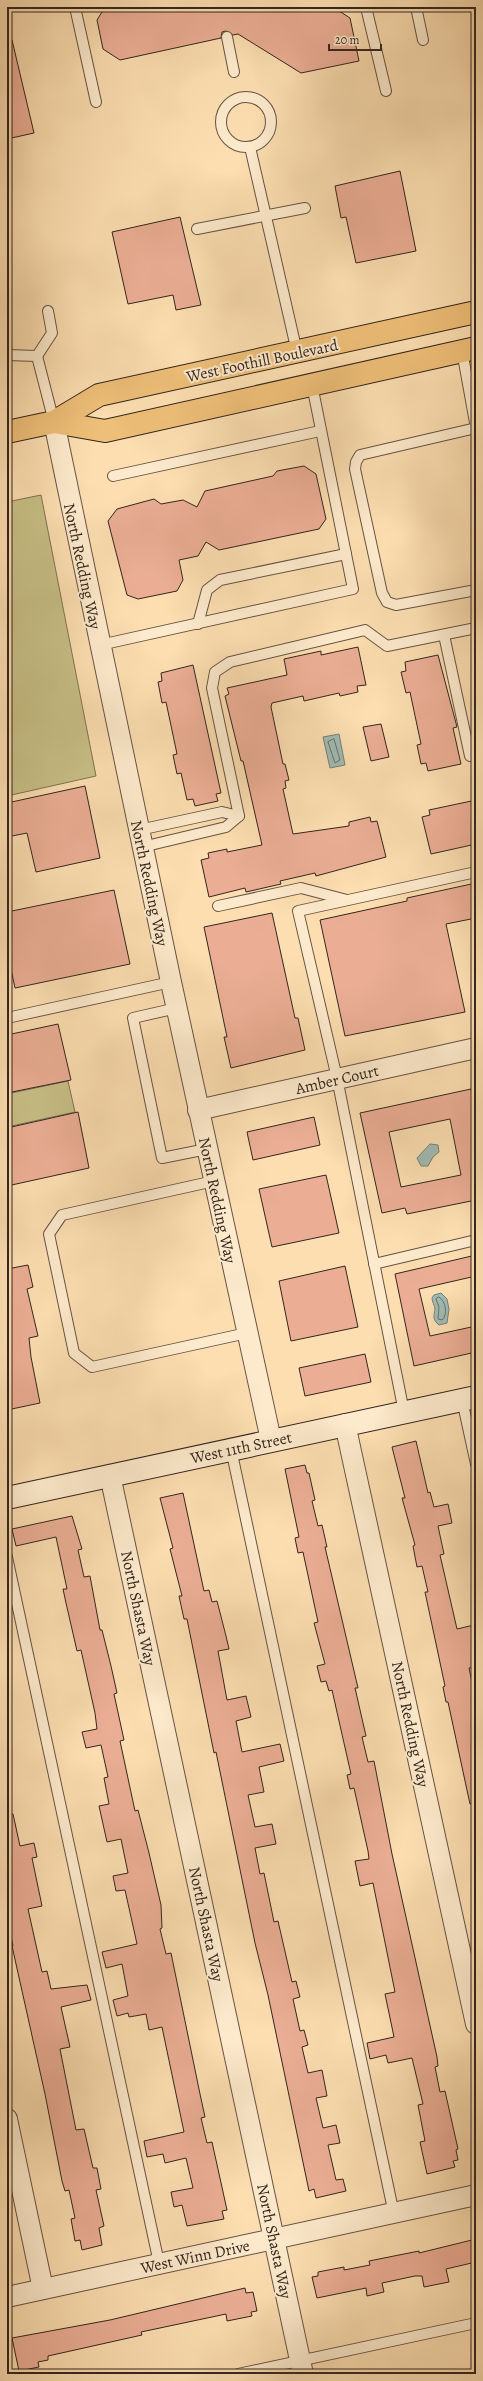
<svg xmlns="http://www.w3.org/2000/svg" width="483" height="2381" font-family="Alegreya,serif">
  <style>
    .green { fill: #c7bf86; stroke: #7e7252 }
    .water { fill: #a1bbb4; stroke: #757f78 }
    .lines { fill: none; stroke-linecap: round; stroke-linejoin: round }
    .shore { stroke: #6a7069; stroke-width: 1 }
    .building { fill: #ebae95; stroke: #34251e; fill-rule: evenodd }
    .lane-casing { stroke: #665343; stroke-width: 12 }
    .street-casing { stroke: #665343; stroke-width: 22 }
    .secondary-casing { stroke: #34251e; stroke-width: 24 }
    .primary-casing { stroke: #34251e; stroke-width: 24 }
    .lane { stroke: #fdeacc; stroke-width: 10 }
    .street { stroke: #fdeacc; stroke-width: 20 }
    .secondary { stroke: #fdeacc; stroke-width: 22 }
    .primary { stroke: #eebf78; stroke-width: 22 }
    .labels { text-anchor: middle; stroke-width: 4; stroke-linejoin: round; paint-order: stroke }
    .street-label { font-size: 16px; fill: #34251e; stroke: #fdeacc }
  </style>
  <rect width="100%" height="100%" fill="#fcdeb1"/>
  <filter id="stains"><feTurbulence type="fractalNoise" baseFrequency=".005" numOctaves="4"/><feColorMatrix values="0 0 0 0 .2 0 0 0 0 .09 0 0 0 0 .02 0 0 0 .5 -.17"/></filter>
  <radialGradient id="worn" r=".72"><stop offset=".6" stop-color="#630" stop-opacity="0"/><stop offset="1" stop-color="#630" stop-opacity=".3"/></radialGradient>
  <g class="green">
    <path d="M41 495 96 776 7 796V502Z"/>
    <path d="M68 1081 75 1112 7 1127V1094Z"/>
  </g>
  <g class="water">
    <path d="M339 734 345 765 330 768 323 737Z"/>
    <path d="M430 1144 438 1145 439 1152 433 1157 428 1166H421L417 1158Z"/>
    <path d="M441 1293 447 1299 449 1309 447 1323 439 1325C432 1319 434 1316 435 1309 435 1306 432 1302 432 1298L434 1295Z"/>
  </g>
  <g class="lines">
    <g class="shore">
      <path d="M334 739 340 760 335 763 328 742Z"/>
      <path d="M439 1297C446 1301 448 1315 442 1320L438 1319 439 1307 436 1299Z"/>
    </g>
  </g>
  <g class="building">
    <path d="M105 7H333L350 18 359 61 301 73 238 34 233 35 226 31 222 32 221 38 120 60 103 49 97 20Z"/>
    <path d="M12 40 34 133 7 139V41Z"/>
    <path d="M400 171 416 251 356 263 346 217 341 218 335 186Z"/>
    <path d="M180 217 201 305 176 310 173 295 128 304 112 232Z"/>
    <path d="M304 466 316 474 326 519 319 529 219 550 206 542 198 556 179 560 183 580 177 591 138 599 127 595 108 521 117 509 154 499 161 504 183 500 197 507 205 491 273 476 277 471Z"/>
    <path d="M358 647 366 685 357 686 358 692 340 696 339 693 304 701 303 696 272 703 271 707 283 764H285L289 780 285 781 286 788 283 789 293 834 349 826V822L370 817 371 822 377 821 386 857 316 876 315 873 280 881 281 884 246 892 245 888 209 897 201 860 209 858 208 853 227 849V852L262 845 243 761H241L225 696 229 694 227 688 287 675 284 659 321 651V655Z"/>
    <path d="M438 655 457 727 453 728 461 764 428 771 426 763 421 764 417 745 421 744 410 692 406 693 401 672 406 671 405 662Z"/>
    <path d="M193 665 221 793 216 794 218 801 195 806 193 799 187 800 181 773 177 774 173 755 177 754 166 702 162 703 158 682 162 681 161 673Z"/>
    <path d="M381 724 389 757 371 761 363 727Z"/>
    <path d="M85 786 100 858 36 872 27 833 7 837V803Z"/>
    <path d="M476 800V844L431 854 422 817 430 815 429 810Z"/>
    <path d="M476 883V918L446 924 465 1012 345 1036 320 920 407 901V898Z"/>
    <path d="M114 890 130 964 15 988 7 950V912Z"/>
    <path d="M272 913 295 1018H298L305 1050 231 1068 224 1037H227L204 927Z"/>
    <path d="M58 1024 71 1080 7 1093V1035Z"/>
    <path d="M471 1089 476 1111V1200L407 1214 405 1208 382 1213 360 1113ZM450 1119 461 1175 401 1187 389 1132Z"/>
    <path d="M78 1112 89 1168 7 1186V1128Z"/>
    <path d="M314 1117 320 1145 253 1160 247 1132Z"/>
    <path d="M326 1175 339 1233 272 1247 259 1189Z"/>
    <path d="M476 1255V1276L419 1289 430 1336 476 1326V1352L414 1366 395 1274Z"/>
    <path d="M28 1265 33 1287 27 1289 38 1336 29 1338 31 1357 40 1403 7 1410V1269Z"/>
    <path d="M345 1266 358 1327 291 1341 279 1281Z"/>
    <path d="M365 1354 371 1382 305 1396 299 1368Z"/>
    <path d="M416 1441 428 1493 430 1492 434 1507 448 1504 452 1523 438 1526 444 1554 440 1555 457 1629 474 1625 476 1637V1667L469 1668 476 1701V1803L470 1804 448 1702H446L443 1687 445 1686 425 1592H428L422 1566 417 1567 413 1546 415 1545 402 1498H405L392 1447Z"/>
    <path d="M305 1465 307 1473H309L315 1500 312 1501 318 1526 322 1525 327 1547H325L358 1688H355L366 1736 362 1737 368 1762 374 1761 392 1854 437 2057 438 2066 435 2067 440 2092 445 2091 458 2149 456 2150 458 2160 453 2161 455 2167 427 2174 420 2142 425 2141 418 2105 423 2104 412 2058 388 2063 386 2055 370 2059 367 2043 394 2037 385 1994 395 1992 373 1883 360 1886 355 1861 369 1859 368 1851 354 1788 350 1789 347 1775 351 1774 332 1690 329 1691 326 1681 321 1682 317 1666 325 1664 314 1623 318 1622 303 1552 298 1553 295 1538 299 1537 285 1469Z"/>
    <path d="M183 1493 204 1591 209 1590 212 1602 217 1601 226 1636 229 1649 218 1651 227 1700 246 1696 251 1717 236 1721 242 1752 280 1744 284 1761 259 1767 264 1792 248 1795 255 1827 272 1824 276 1844 255 1848 260 1874 264 1873 274 1922 278 1921 292 1982 296 1981 300 1997 293 1999 300 2031 304 2030 308 2045 302 2047 308 2073 322 2070 327 2096 316 2098 323 2128 336 2125 340 2143 328 2145 336 2180 343 2179 346 2191 316 2198 314 2189 309 2191 268 1995 255 1943 216 1752 214 1753 187 1619H184L179 1596H182L170 1549 173 1548 160 1498Z"/>
    <path d="M72 1516 82 1549 78 1550 84 1577 90 1576 100 1630H102L111 1666 117 1693 114 1694 124 1740 120 1741 135 1811 138 1810 149 1853 161 1905 162 1928 160 1929 166 1954 171 1953 200 2094 205 2117 201 2118 207 2143 212 2142 227 2210 222 2211 224 2219 187 2226 182 2205 174 2207 171 2192 193 2188 186 2158 165 2163 163 2154 147 2157 144 2141 184 2132 162 2027 149 2030 146 2014 129 2017 128 2013 117 2016 113 2000 128 1996 122 1964 106 1968 102 1952 137 1944 125 1890 116 1891 113 1876 128 1873 121 1839 107 1842 99 1806 109 1804 104 1778 108 1777 101 1745 86 1748 82 1732 97 1729 95 1713 81 1650 77 1651 66 1603 63 1589H67L56 1537 16 1546 12 1529Z"/>
    <path d="M13 1814 20 1846 34 1843 37 1857 32 1858 42 1906 28 1909 42 1972 47 1971 51 1989 87 1985 91 2000 61 2007 70 2047 60 2049 76 2130 84 2129 93 2168H97L101 2189 96 2190 104 2226 99 2228 102 2245 82 2250 80 2240 75 2241 71 2219 75 2218 69 2190 65 2191 62 2181 45 2094 12 1946H13L7 1916V1815Z"/>
    <path d="M476 2239V2262L446 2269 449 2282 424 2287 422 2276H415L382 2283 384 2292 367 2296 366 2288 317 2298 312 2277 318 2276V2272L344 2267V2270L370 2265 369 2261 419 2251V2253Z"/>
    <path d="M245 2288 246 2293 253 2292 257 2311 251 2312 252 2316 227 2321 226 2314 141 2332 142 2335 48 2356V2360L38 2362 39 2367 19 2371 12 2338 110 2320Z"/>
  </g>
  <g class="lines">
    <g class="lane-casing">
      <g id="lane">
        <path d="M75 7 96 102"/>
        <path d="M366 7 386 91"/>
        <path d="M416 7 423 40"/>
        <path d="M227 37 234 72"/>
        <circle cx="246" cy="122" r="25"/>
        <path d="M250 147 297 352"/>
        <path d="M197 229 305 208"/>
        <path d="M462 351 476 428"/>
        <path d="M7 355 37 356 54 422"/>
        <path d="M37 356 52 333 48 311"/>
        <path d="M476 428 360 455 356 462 355 469 382 593 387 602 396 605 476 590"/>
        <path d="M113 476 320 431"/>
        <path d="M198 624 207 590 220 580 346 554"/>
        <path d="M444 635 470 756"/>
        <path d="M100 645 353 589 312 385"/>
        <path d="M239 816 212 688 215 672 230 662 365 630 387 646 476 628"/>
        <path d="M139 830 222 812 239 816 226 827 142 847"/>
        <path d="M218 906 301 888 347 900"/>
        <path d="M177 1008 133 1018 162 1158 207 1149"/>
        <path d="M7 1018 171 982"/>
        <path d="M214 1181 62 1215 49 1234 74 1353 92 1367 247 1333"/>
        <path d="M374 1264 476 1240"/>
        <path d="M462 1400 476 1464"/>
        <path d="M404 1412 337 1078 298 911 476 872"/>
        <path d="M231 1449 394 2214"/>
        <path d="M7 1557 159 2263"/>
        <path d="M238 2374 476 2323"/>
      </g>
    </g>
    <g class="street-casing">
      <g id="street">
        <path d="M54 422 171 982 271 1440"/>
        <path d="M198 1110 476 1048"/>
        <path d="M345 1424 476 2024"/>
        <path d="M110 1475 303 2374"/>
        <path d="M7 2119 43 2289"/>
        <path d="M7 2297 476 2195"/>
      </g>
    </g>
    <g class="secondary-casing">
      <path id="secondary" d="M7 1498 476 1397"/>
    </g>
    <g class="primary-casing">
      <g id="primary">
        <path d="M54 422 105 431 476 348"/>
        <path d="M7 432 54 422 99 395 476 312"/>
      </g>
    </g>
    <use href="#lane" class="lane"/>
    <use href="#street" class="street"/>
    <use href="#secondary" class="secondary"/>
    <use href="#primary" class="primary"/>
  </g>
  <g class="labels">
    <g class="street-label">
      <text transform="translate(262 360) rotate(-12)" y="6">West Foothill Boulevard</text>
      <text transform="translate(83 566) rotate(78)" y="6">North Redding Way</text>
      <text transform="translate(150 883) rotate(78)" y="6">North Redding Way</text>
      <text transform="translate(337 1079) rotate(-13)" y="6">Amber Court</text>
      <text transform="translate(218 1200) rotate(78)" y="6">North Redding Way</text>
      <text transform="translate(241 1447) rotate(-12)" y="6">West 11th Street</text>
      <text transform="translate(139 1608) rotate(78)" y="6">North Shasta Way</text>
      <text transform="translate(411 1724) rotate(78)" y="6">North Redding Way</text>
      <text transform="translate(207 1924) rotate(78)" y="6">North Shasta Way</text>
      <text transform="translate(275 2241) rotate(78)" y="6">North Shasta Way</text>
      <text transform="translate(195 2256) rotate(-12)" y="6">West Winn Drive</text>
    </g>
  </g>
  <rect width="483" height="2381" fill="none" stroke="#fcdeb1" stroke-width="24"/>
  <rect x="8" y="8" width="467" height="2365" fill="none" stroke="#34251e" stroke-width="2"/>
  <rect x="12" y="12" width="459" height="2357" fill="none" stroke="#34251e"/>
  <path d="M329 44v6h52v-6" fill="none" stroke="#34251e" stroke-width="2"/>
  <text x="335" y="44" font-size="12" fill="#34251e" stroke="#fdeacc" stroke-width="3" paint-order="stroke">20 m</text>
  <rect width="100%" height="100%" filter="url(#stains)"/>
  <rect width="100%" height="100%" fill="url(#worn)"/>
</svg>
